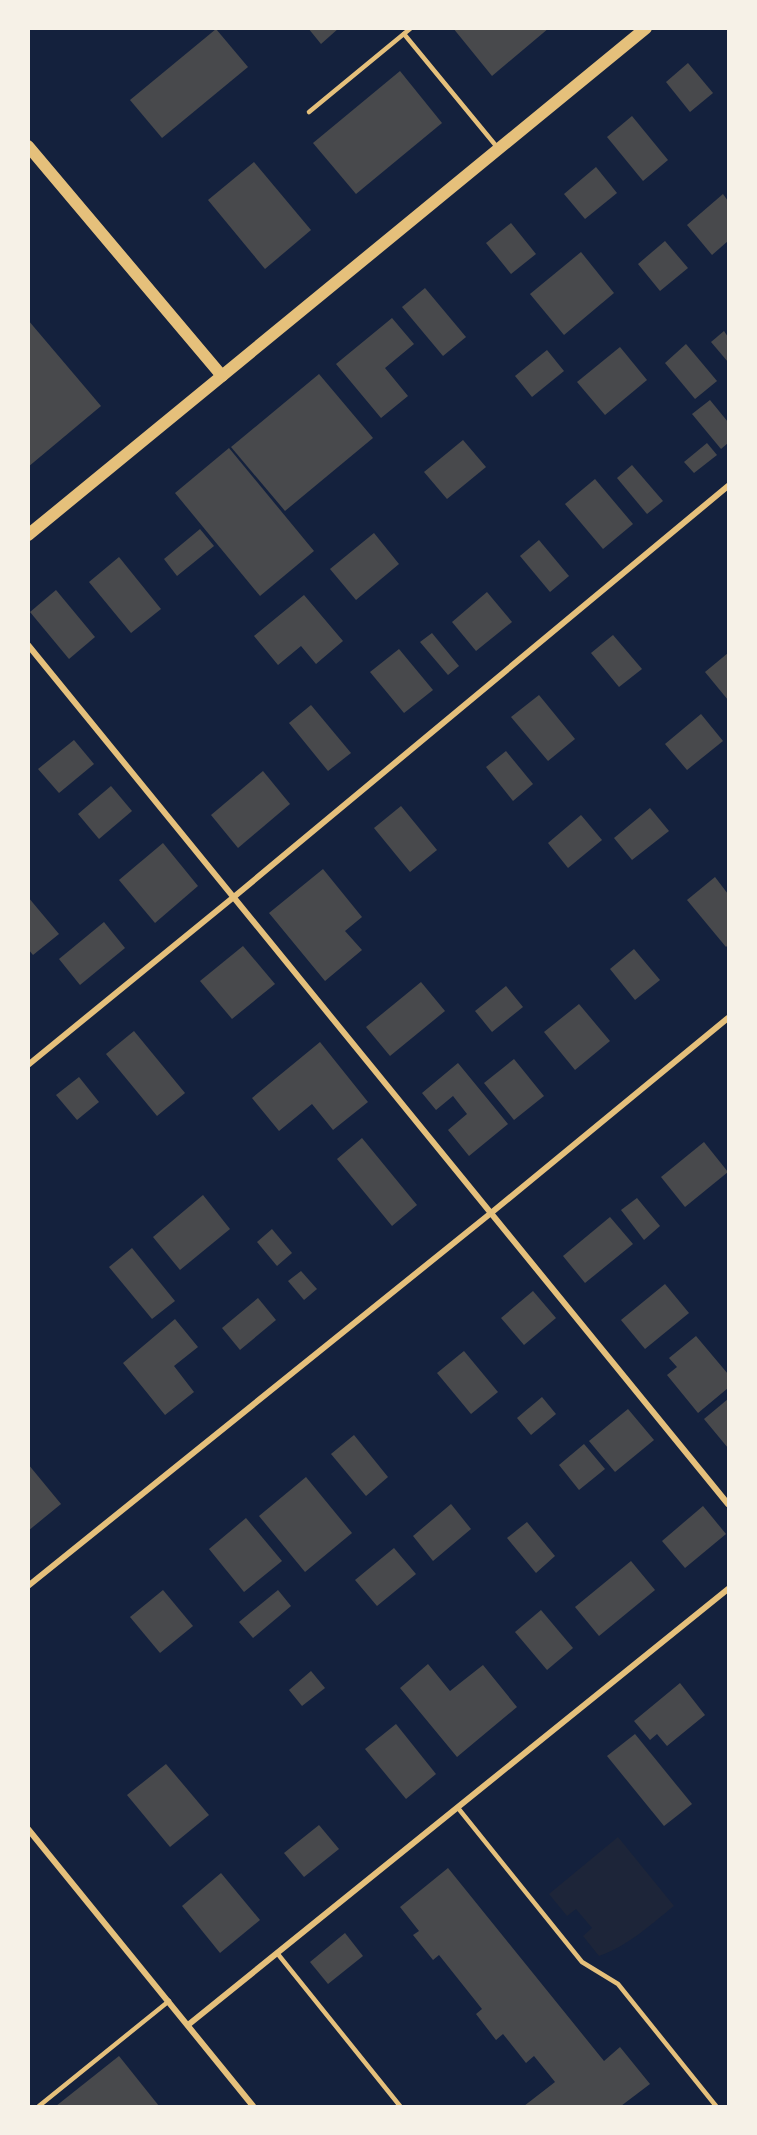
<svg xmlns="http://www.w3.org/2000/svg" width="757" height="2135" font-family="Overpass,sans-serif">
  <style>
    .green { fill: #1d2539 }
    .building { fill: #48494c }
    .lines { fill: none; stroke-linecap: round; stroke-linejoin: round }
    .service { stroke: #e5c07b; stroke-width: 4.5 }
    .minor { stroke: #e5c07b; stroke-width: 6 }
    .secondary { stroke: #e5c07b; stroke-width: 12 }
  </style>
  <rect width="100%" height="100%" fill="#14213d"/>
  <path class="green" d="M618 1837 674 1906C650 1925 628 1946 599 1956L583 1936 592 1928 576 1909 567 1916 549 1894Z"/>
  <g class="building">
    <path d="M308 28H339L321 44Z"/>
    <path d="M453 28H549L492 76Z"/>
    <path d="M216 29 248 67 162 138 130 100Z"/>
    <path d="M688 63 713 93 690 112 666 82Z"/>
    <path d="M400 71 442 123 356 194 313 143Z"/>
    <path d="M632 116 668 160 643 181 607 137Z"/>
    <path d="M254 162 311 230 265 269 208 200Z"/>
    <path d="M596 167 617 193 585 219 564 194Z"/>
    <path d="M723 194 728 201V241L712 255 687 225Z"/>
    <path d="M511 223 536 254 511 274 486 243Z"/>
    <path d="M665 241 688 268 660 291 638 264Z"/>
    <path d="M581 252 614 293 564 335 530 294Z"/>
    <path d="M425 288 466 337 443 356 402 307Z"/>
    <path d="M392 318 414 344 385 368 408 396 381 418 336 364Z"/>
    <path d="M28 320 101 406 28 467Z"/>
    <path d="M724 331 728 337V362L711 342Z"/>
    <path d="M686 344 717 381 695 399 665 363Z"/>
    <path d="M620 347 647 380 605 415 577 382Z"/>
    <path d="M547 350 564 371 532 397 515 376Z"/>
    <path d="M319 374 373 438 285 511 231 447Z"/>
    <path d="M710 400 728 422V443L721 449 692 414Z"/>
    <path d="M463 440 486 467 447 499 424 472Z"/>
    <path d="M707 443 717 455 694 473 684 462Z"/>
    <path d="M229 448 314 551 260 596 175 493Z"/>
    <path d="M632 465 663 501 647 514 617 478Z"/>
    <path d="M595 479 633 524 603 549 565 504Z"/>
    <path d="M200 529 214 546 177 576 164 559Z"/>
    <path d="M374 533 399 564 356 600 330 569Z"/>
    <path d="M539 540 569 576 550 592 520 556Z"/>
    <path d="M119 557 161 609 131 633 89 582Z"/>
    <path d="M56 590 95 637 69 659 30 612Z"/>
    <path d="M487 592 512 622 476 651 452 622Z"/>
    <path d="M304 595 343 641 316 664 301 646 278 665 254 636Z"/>
    <path d="M432 633 459 666 448 675 420 642Z"/>
    <path d="M613 635 642 669 619 687 591 653Z"/>
    <path d="M399 649 433 690 404 713 370 672Z"/>
    <path d="M728 653V700L705 672Z"/>
    <path d="M539 695 575 739 548 761 511 717Z"/>
    <path d="M311 705 351 753 328 771 289 723Z"/>
    <path d="M701 714 723 741 687 770 665 744Z"/>
    <path d="M74 740 94 764 59 793 38 769Z"/>
    <path d="M506 751 533 784 513 801 486 767Z"/>
    <path d="M263 771 290 804 238 848 211 815Z"/>
    <path d="M111 786 132 811 99 839 78 814Z"/>
    <path d="M401 806 437 850 410 872 374 828Z"/>
    <path d="M650 808 669 831 632 860 614 838Z"/>
    <path d="M581 815 602 840 568 868 548 843Z"/>
    <path d="M163 843 198 886 155 923 119 880Z"/>
    <path d="M323 869 362 917 345 931 362 950 325 981 269 913Z"/>
    <path d="M715 877 728 894V945L726 947 687 900Z"/>
    <path d="M28 897 59 934 33 955 28 949Z"/>
    <path d="M104 922 125 948 80 985 59 959Z"/>
    <path d="M243 946 275 984 232 1019 200 981Z"/>
    <path d="M634 949 660 980 635 1000 610 969Z"/>
    <path d="M421 982 445 1011 390 1056 366 1027Z"/>
    <path d="M506 986 523 1007 492 1032 475 1011Z"/>
    <path d="M579 1004 610 1041 575 1070 544 1032Z"/>
    <path d="M134 1031 185 1093 157 1116 106 1054Z"/>
    <path d="M320 1042 368 1102 333 1130 312 1104 279 1131 252 1098Z"/>
    <path d="M514 1059 544 1096 514 1120 484 1083Z"/>
    <path d="M458 1063 508 1124 469 1156 448 1130 467 1114 453 1096 436 1110 422 1093Z"/>
    <path d="M79 1077 99 1102 77 1120 56 1095Z"/>
    <path d="M362 1138 417 1205 392 1226 337 1159Z"/>
    <path d="M704 1142 728 1172 685 1207 661 1177Z"/>
    <path d="M203 1195 230 1229 180 1270 153 1237Z"/>
    <path d="M637 1198 660 1226 644 1240 621 1210Z"/>
    <path d="M610 1217 633 1244 585 1283 563 1256Z"/>
    <path d="M272 1229 292 1253 277 1266 257 1242Z"/>
    <path d="M132 1248 175 1301 152 1319 109 1267Z"/>
    <path d="M301 1271 317 1289 304 1300 288 1281Z"/>
    <path d="M665 1284 689 1313 645 1349 621 1320Z"/>
    <path d="M533 1291 556 1318 524 1345 501 1318Z"/>
    <path d="M258 1298 276 1320 240 1350 222 1328Z"/>
    <path d="M175 1319 198 1347 174 1366 194 1392 165 1415 123 1363Z"/>
    <path d="M696 1336 728 1374V1388L698 1413 667 1375 677 1367 669 1358Z"/>
    <path d="M464 1351 498 1392 471 1414 437 1373Z"/>
    <path d="M542 1397 556 1414 531 1435 517 1418Z"/>
    <path d="M728 1399V1448L704 1419Z"/>
    <path d="M628 1409 654 1440 615 1472 589 1441Z"/>
    <path d="M354 1435 388 1477 366 1496 331 1454Z"/>
    <path d="M584 1444 605 1469 579 1490 559 1465Z"/>
    <path d="M28 1464 61 1504 28 1531Z"/>
    <path d="M306 1477 352 1533 305 1572 259 1516Z"/>
    <path d="M451 1504 471 1529 433 1561 413 1536Z"/>
    <path d="M703 1506 726 1534 685 1568 662 1541Z"/>
    <path d="M246 1518 282 1561 244 1592 209 1549Z"/>
    <path d="M527 1522 555 1556 536 1573 507 1538Z"/>
    <path d="M394 1548 416 1574 377 1606 355 1580Z"/>
    <path d="M631 1561 655 1590 599 1636 575 1607Z"/>
    <path d="M163 1590 193 1626 160 1653 130 1617Z"/>
    <path d="M278 1590 291 1606 253 1638 239 1622Z"/>
    <path d="M541 1610 573 1648 547 1670 515 1632Z"/>
    <path d="M428 1664 450 1691 483 1665 517 1707 457 1757 400 1688Z"/>
    <path d="M311 1671 325 1688 302 1706 289 1690Z"/>
    <path d="M680 1683 705 1715 667 1746 657 1734 650 1740 634 1721Z"/>
    <path d="M396 1724 436 1774 406 1799 365 1749Z"/>
    <path d="M635 1734 692 1804 664 1826 607 1756Z"/>
    <path d="M166 1764 209 1815 170 1847 127 1795Z"/>
    <path d="M319 1825 339 1849 304 1877 284 1853Z"/>
    <path d="M448 1868 604 2061 620 2047 650 2084 621 2106H524L555 2082 534 2056 526 2063 503 2034 496 2040 476 2014 482 2009 439 1955 433 1960 413 1935 419 1931 400 1907Z"/>
    <path d="M221 1873 260 1920 220 1953 182 1906Z"/>
    <path d="M345 1933 363 1956 328 1984 310 1962Z"/>
    <path d="M119 2056 159 2106H56Z"/>
  </g>
  <g class="lines">
    <g class="service">
      <path d="M404 34 497 147"/>
      <path d="M309 112 411 28"/>
      <path d="M458 1808 582 1962 618 1984 716 2106"/>
      <path d="M277 1953 400 2106"/>
      <path d="M39 2106 169 2001"/>
    </g>
    <g class="minor">
      <path d="M28 645 728 1504"/>
      <path d="M28 1065 235 896 728 486"/>
      <path d="M28 1586 491 1213 728 1018"/>
      <path d="M28 1829 253 2106"/>
      <path d="M188 2025 728 1589"/>
    </g>
    <g class="secondary">
      <path d="M28 146 222 376"/>
      <path d="M28 535 646 28"/>
    </g>
  </g>
  <rect width="757" height="2135" fill="none" stroke="#f6f1e7" stroke-width="60"/>
</svg>
